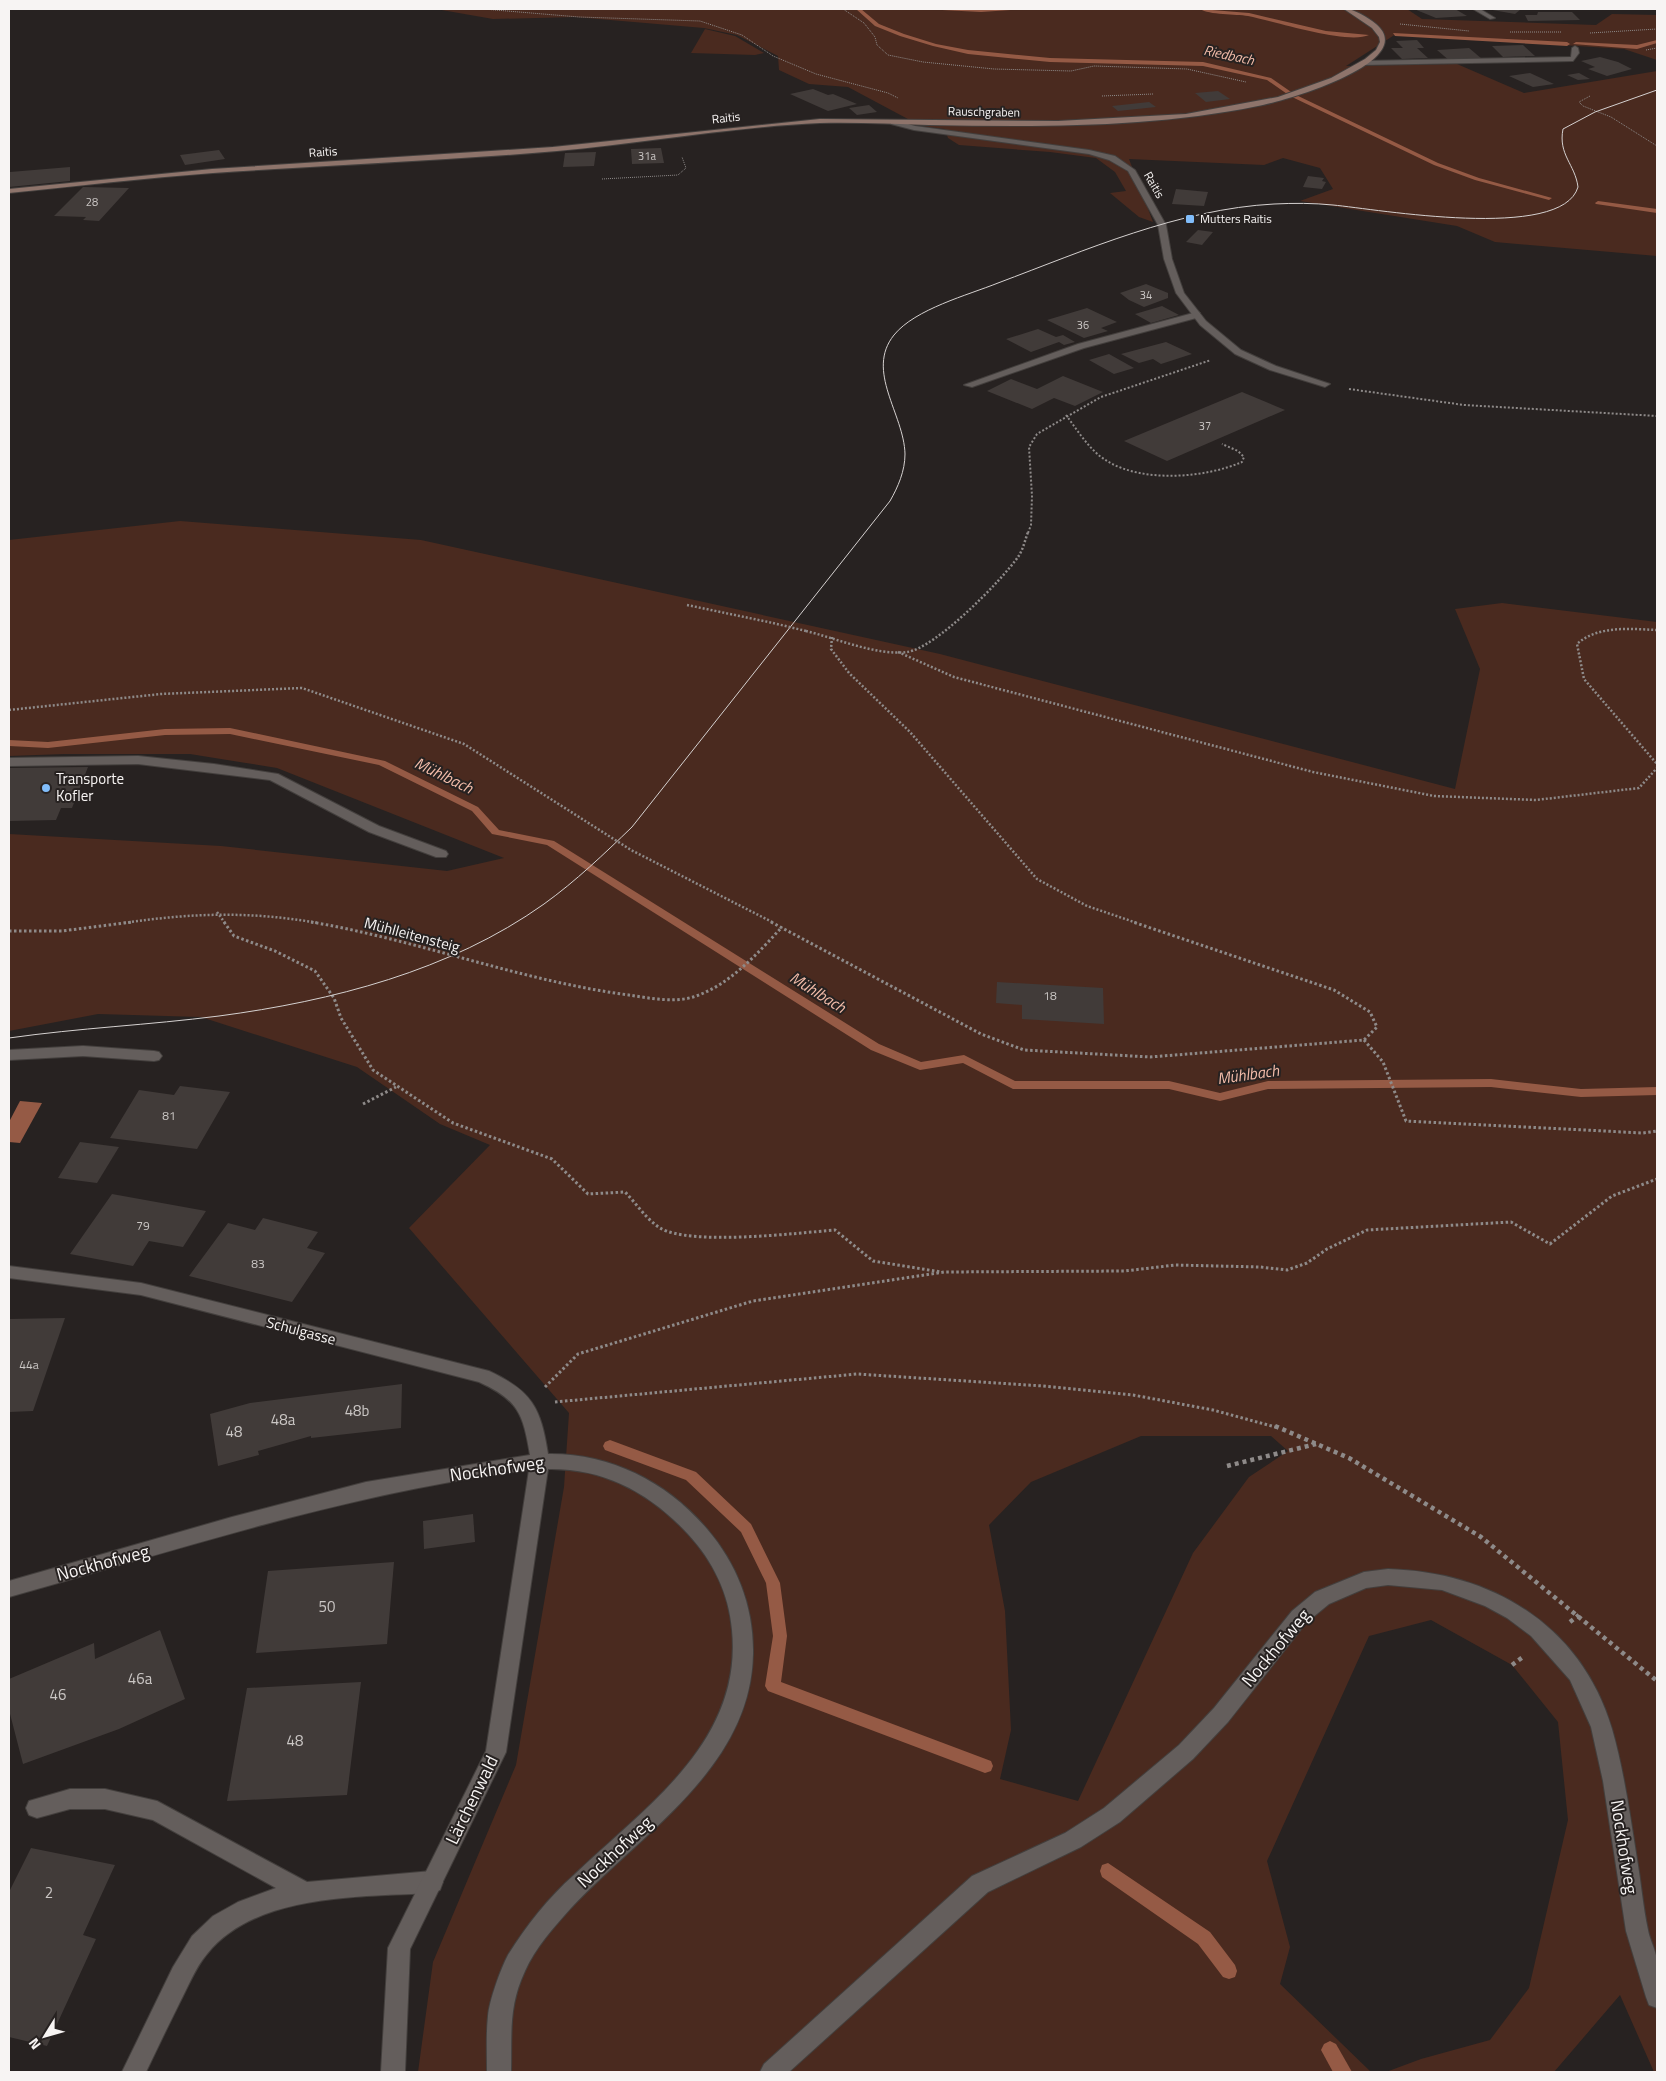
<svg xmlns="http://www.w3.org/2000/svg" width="1666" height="2081" font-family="'Titillium Web',sans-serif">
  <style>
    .green { fill: #4a2a1f; fill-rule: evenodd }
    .water { fill: #955a45 }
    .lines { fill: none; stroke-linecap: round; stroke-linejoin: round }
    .stream { fill: #955a45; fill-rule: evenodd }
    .building { fill: #413b39 }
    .lane-casing { stroke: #433f3d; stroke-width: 2 }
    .street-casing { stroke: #433f3d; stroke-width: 2 }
    .secondary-casing { stroke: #433f3d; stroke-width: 2 }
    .path-far4 { stroke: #8e8a89; stroke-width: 1; stroke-dasharray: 1 1; stroke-linecap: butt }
    .path-far3 { stroke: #8e8a89; stroke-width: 2; stroke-dasharray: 2 2; stroke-linecap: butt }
    .path-far2 { stroke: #8e8a89; stroke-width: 2.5; stroke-dasharray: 2 2; stroke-linecap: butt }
    .path-far1 { stroke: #8e8a89; stroke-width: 3; stroke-dasharray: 2.5 2.5; stroke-linecap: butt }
    .path { stroke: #8e8a89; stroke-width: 4.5; stroke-dasharray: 4 4; stroke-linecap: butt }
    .lane { fill: #645e5c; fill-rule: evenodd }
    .street { fill: #645e5c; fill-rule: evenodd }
    .secondary { fill: #8e746b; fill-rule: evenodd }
    .tram { stroke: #d5d1d0; stroke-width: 1 }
    .path-bridge { stroke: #8e8a89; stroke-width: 2.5; stroke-dasharray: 2 2; stroke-linecap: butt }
    .poi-dot { fill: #81bdfa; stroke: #272221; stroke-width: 2 }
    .labels { text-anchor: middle; stroke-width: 4; stroke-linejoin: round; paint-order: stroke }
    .far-number-label { font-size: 11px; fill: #cac6c4 }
    .far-street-label { font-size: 12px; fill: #f7f4f3; stroke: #272221 }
    .far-poi-label { font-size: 12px; fill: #f7f4f3; stroke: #272221; text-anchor: start }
    .number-label { font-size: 12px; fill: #cac6c4 }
    .far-water-label { font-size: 14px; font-style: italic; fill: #f4bdaa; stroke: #272221 }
    .poi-label { font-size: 15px; fill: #f7f4f3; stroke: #272221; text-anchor: start }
    .street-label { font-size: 15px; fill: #f7f4f3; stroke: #272221 }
    .near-number-label { font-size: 15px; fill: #cac6c4 }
    .water-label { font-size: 16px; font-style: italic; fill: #f4bdaa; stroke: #272221 }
    .near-street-label { font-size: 18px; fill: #f7f4f3; stroke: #272221 }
  </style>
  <rect width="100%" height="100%" fill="#272221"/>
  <g class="green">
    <path d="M436 9H1407L1422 19 1596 25 1612 14 1657 15V60L1624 49 1396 34 1346 66 1457 64 1524 93 1657 71V256L1495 242 1457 226 1300 201 1333 189 1320 168 1283 158 1264 165 1129 159 1153 222 1139 217 1110 193 1126 191 1115 172 1096 158 1050 152 959 145 948 138 945 129 921 126 848 87 809 84 779 70 778 56 737 35 704 28 575 17 493 19Z"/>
    <path d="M705 29 735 36 764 53 755 55 691 53Z"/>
    <path d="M180 521 421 540 940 654 1455 789 1480 669 1455 609 1502 603 1657 622V2072H1654L1620 1995 1554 2072H1386L1421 2059 1490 2040 1529 1988 1568 1820 1558 1722 1512 1665 1431 1620 1369 1636 1267 1861 1290 1947 1280 1984 1371 2072H418L433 1962 516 1765 564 1487 569 1413 409 1228 490 1145 440 1124 357 1067 201 1017 98 1014 9 1031V834L221 846 447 871 504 858 277 768 190 754H64L9 756V540ZM1141 1436H1271L1288 1451 1249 1477 1193 1553 1078 1801 1000 1779 1011 1730 1005 1611 989 1525 1031 1482Z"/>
  </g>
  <path class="water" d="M20 1101 42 1103 20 1143 9 1142V1122Z"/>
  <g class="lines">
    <g class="stream">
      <path d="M856 9H861L879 24 904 34 936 44 968 50 1050 58 1203 62 1271 78 1294 94 1438 163 1479 178 1552 198 1549 200 1475 180 1434 165 1290 96 1267 80 1203 66 1050 62 968 54 933 46 900 36 875 26Z"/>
      <path d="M940 9H1024L981 12 942 10Z"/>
      <path d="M1200 9 1249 13 1326 31 1369 35C1347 45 1274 21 1248 16 1236 14 1209 15 1200 9Z"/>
      <path d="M1393 33 1567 42 1570 44 1567 46 1395 36Z"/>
      <path d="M1657 40V43L1637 49 1573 44 1576 42 1637 45Z"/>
      <path d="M1598 201 1657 209V213L1596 204 1595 203Z"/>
      <path d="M230 728 385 761 478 807 499 830 554 841 879 1044 921 1062 964 1055 1015 1081H1169L1220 1093 1268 1081 1491 1079 1581 1089 1657 1087V1095L1581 1097 1491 1087 1268 1089 1220 1101 1169 1089H1013L963 1063 920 1070 871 1050 547 845 492 834 472 811 379 765 230 734 165 735 48 748 9 746V740L48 742 165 729Z"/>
      <path d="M610 1440 696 1472 751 1524 780 1583 787 1636 781 1682 991 1761 993 1766 991 1771 985 1773 768 1691 765 1686 773 1636 766 1583 741 1532 686 1480 605 1450 603 1446 605 1442Z"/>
      <path d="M1108 1863 1210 1932 1235 1965 1237 1971 1235 1977 1229 1979 1223 1977 1198 1944 1102 1877 1100 1871 1102 1865Z"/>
      <path d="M1330 2041 1336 2044 1352 2072H1333L1321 2050 1324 2044Z"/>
    </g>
  </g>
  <g class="building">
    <path d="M1414 9H1455L1467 16 1436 18Z"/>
    <path d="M1487 9H1521L1515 14Z"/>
    <path d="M1538 12H1572L1580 20 1528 21 1525 15H1537Z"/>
    <path d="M1417 40 1424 48H1417L1428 58 1402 59 1391 48H1403L1396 41Z"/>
    <path d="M1523 45 1535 56 1503 57 1492 46Z"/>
    <path d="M1469 48 1482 59 1450 61 1437 50Z"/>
    <path d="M1600 57 1618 62 1632 69 1607 76 1588 69 1595 67 1581 61Z"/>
    <path d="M1530 73 1554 84 1533 87 1509 76Z"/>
    <path d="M1579 73 1590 79 1578 80 1567 75Z"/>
    <path d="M813 89 828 95 833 94 857 104 828 111 790 94Z"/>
    <path d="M1218 91 1230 99 1206 102 1195 93Z"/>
    <path d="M1149 102 1156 107 1118 111 1112 106Z"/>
    <path d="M869 105 877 112 857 115 849 108Z"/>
    <path d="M661 148 664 163 632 164 631 149Z"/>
    <path d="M219 150 225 159 185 165 180 155Z"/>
    <path d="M596 152 594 166 563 167 565 153Z"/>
    <path d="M70 167V181L9 187 10 172Z"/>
    <path d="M1308 176 1324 178 1322 181 1326 182 1322 189 1303 187Z"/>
    <path d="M83 187 129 188 99 221 83 220 86 217 54 216Z"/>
    <path d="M1176 189 1208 192 1204 206 1172 204Z"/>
    <path d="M1198 230 1213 232 1202 245 1186 242Z"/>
    <path d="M1146 284 1168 293V298L1144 307 1129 300 1120 293Z"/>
    <path d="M1162 306 1179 315 1151 323 1135 314Z"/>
    <path d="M1087 308 1117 322 1101 328 1108 331 1084 338 1047 320Z"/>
    <path d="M1038 329 1056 337 1063 335 1075 342 1064 345 1059 342 1031 352 1006 339Z"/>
    <path d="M1166 342 1192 354 1161 364 1153 359 1139 363 1121 354Z"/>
    <path d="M1109 354 1134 368 1114 374 1089 360Z"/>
    <path d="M1063 376 1103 392 1075 406 1054 398 1032 409 987 391 1011 379 1037 389Z"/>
    <path d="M1242 392 1285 410 1167 461 1124 441Z"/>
    <path d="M88 767 72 808H61L56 820 9 821V768Z"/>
    <path d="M997 982 1103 988 1104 1024 1022 1019V1005L996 1003Z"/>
    <path d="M180 1086 230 1092 197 1149 110 1138 139 1090 174 1095Z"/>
    <path d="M80 1142 119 1147 97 1183 58 1178Z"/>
    <path d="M112 1194 206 1211 183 1247 149 1241 133 1266 70 1254Z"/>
    <path d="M263 1218 318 1232 307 1248 325 1253 292 1302 189 1276 228 1223 255 1230Z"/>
    <path d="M65 1318 33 1411 9 1412V1319Z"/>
    <path d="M402 1384 401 1428 311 1438V1436L258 1451 259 1455 218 1466 210 1414 250 1403Z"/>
    <path d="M473 1514 475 1542 424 1549 423 1521Z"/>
    <path d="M394 1562 387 1644 256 1653 268 1571Z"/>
    <path d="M160 1630 185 1699 119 1729 23 1764 9 1710V1679L94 1643 95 1659Z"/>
    <path d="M361 1682 347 1795 227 1801 247 1688Z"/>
    <path d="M31 1848 115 1865 83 1935 96 1939 47 2046 9 2037V1892Z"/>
  </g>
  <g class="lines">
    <g class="lane-casing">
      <g id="lane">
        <path d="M1197 312 1200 313V317L1084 348 972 387 964 385 1078 344Z"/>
        <path d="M138 756 214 764 278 774 379 826 446 851 448 854 446 857H436L369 832 270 780 138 764 9 766V758Z"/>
        <path d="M83 1046 154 1051 159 1052 162 1056 159 1060 154 1061 83 1056 9 1060V1050Z"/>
        <path d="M70 1789H105L157 1801 307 1882 432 1871 440 1874 443 1882 440 1890 432 1893C361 1897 256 1893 207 1954 195 1968 188 1987 179 2004 168 2026 157 2049 146 2072H122L173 1967 192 1936 213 1916 238 1902 276 1888 153 1820 105 1809H70L37 1818 29 1815 26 1808 29 1801Z"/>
      </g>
    </g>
    <g class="street-casing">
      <g id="street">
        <path d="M1473 9H1480L1495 18 1490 19Z"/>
        <path d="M1575 46 1578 48 1579 53 1573 61 1362 65 1359 63 1362 61 1571 57 1572 48Z"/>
        <path d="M894 120 915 126 1089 150 1115 156 1135 170 1166 225 1172 259 1184 293 1206 321 1241 350 1276 366 1330 384 1325 387 1270 370 1235 354 1200 325 1176 293 1164 259 1158 225 1128 171 1109 160 1089 154 914 130 891 124V120Z"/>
        <path d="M9 1266 141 1283 489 1371C532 1391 541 1408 548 1454 610 1453 667 1482 707 1529 737 1564 754 1607 753 1654 751 1768 641 1833 571 1908 554 1927 535 1948 525 1971 508 2007 512 2035 511 2072H487C487 2054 486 2034 488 2016 489 2001 501 1968 508 1955 526 1926 548 1898 574 1875 645 1807 743 1742 732 1630 729 1594 713 1561 688 1534 650 1493 604 1468 548 1469L506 1752 410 1949 405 2072H381L388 1948 486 1751 529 1470C351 1492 181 1549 9 1597V1581L232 1517 366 1482 530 1455C523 1413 518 1400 479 1382L141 1295 9 1278Z"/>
        <path d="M1388 1569C1492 1572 1581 1625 1612 1729 1624 1771 1630 1815 1637 1859 1641 1882 1643 1907 1648 1930 1650 1941 1657 1952 1657 1963 1658 1978 1657 1993 1657 2008L1649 2005 1646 1997 1626 1931 1603 1781 1591 1727 1570 1680 1531 1636 1507 1618 1485 1606 1442 1590 1388 1585 1366 1588 1329 1604 1306 1623 1228 1722 1193 1759 1120 1822 1081 1847 988 1892 789 2072H760L764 2064 972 1876 1065 1833 1104 1808 1179 1745 1214 1708 1292 1611 1315 1592 1364 1572Z"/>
      </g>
    </g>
    <g class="secondary-casing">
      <path id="secondary" d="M1344 9C1355 9 1367 17 1376 24 1421 62 1282 102 1258 106 1150 128 1039 127 929 125 893 124 856 122 820 123 732 127 645 143 557 151 443 161 328 165 213 173 145 178 77 186 9 193V189L212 169 553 147 820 119 1058 121 1186 114 1278 97 1331 78 1365 59 1376 50 1380 42 1379 37 1372 28Z"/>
    </g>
    <g class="path-far4">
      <path d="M483 9 579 17 700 21 742 35 773 56 816 74 888 93 898 98"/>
      <path d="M843 9 864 23 875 37 877 45 888 55 923 62 994 69 1071 71 1094 66 1187 69 1246 82"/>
      <path d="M1400 24 1469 31"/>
      <path d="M1510 32H1561"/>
      <path d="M1590 33 1657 29"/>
      <path d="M1646 50 1657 48"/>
      <path d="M1102 96 1153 94"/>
      <path d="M1590 96 1579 102 1583 106 1611 117 1657 146"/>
      <path d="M602 179 678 175 686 168 682 157"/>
    </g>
    <g class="path-far3">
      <path d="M1349 389 1464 405 1657 416"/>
      <path d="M1066 415C1078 431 1090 451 1107 461 1143 483 1205 478 1242 462L1244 457 1238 451 1222 444"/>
      <path d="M1028 533 1031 525 1032 496 1029 447 1037 434 1101 397 1211 360"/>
    </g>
    <g class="path-far2">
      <path d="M687 605 773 623"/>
      <path d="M1657 630C1631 629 1598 625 1577 644L1584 679 1657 764"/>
      <path d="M806 631C835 638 877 656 907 652 936 648 1001 581 1018 557 1023 550 1025 540 1028 532"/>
      <path d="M832 637 831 649 849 673 910 732 1037 879 1087 906 1137 923"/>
      <path d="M898 652 954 677 1313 772 1434 796 1536 800 1639 788 1657 768"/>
      <path d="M9 710 161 694 302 688 464 744 631 850 774 923"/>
      <path d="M217 912 225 923"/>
      <path d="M124 923C191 913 250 911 318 923"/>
    </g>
    <g class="path-far1">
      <path d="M224 922 234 936 275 951 315 971 334 998 341 1018 373 1070 453 1123 552 1159 588 1194 625 1192C636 1203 646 1219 660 1228 690 1246 797 1233 835 1230L873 1261 941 1272"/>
      <path d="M311 922C418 940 521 981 629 995 649 998 673 1003 693 997 729 986 758 953 782 927"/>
      <path d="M771 922 981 1034 1024 1050 1150 1057 1364 1040 1377 1027 1370 1012 1334 990 1133 922"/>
      <path d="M9 931H62L132 922"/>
      <path d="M1364 1040 1383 1062 1406 1121 1643 1133 1657 1131"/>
      <path d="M363 1104 396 1087"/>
      <path d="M545 1387 578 1354 753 1301 944 1272 1125 1271 1175 1265 1260 1267 1287 1270 1307 1263 1327 1249 1367 1230 1511 1222 1550 1244 1612 1196 1657 1179"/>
      <path d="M555 1402 857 1374 1043 1386 1133 1395 1213 1410 1279 1428"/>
    </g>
    <g class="path">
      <path d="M1275 1426 1349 1458 1481 1537 1657 1681"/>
      <path d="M1227 1466 1316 1444"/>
      <path d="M1570 1622 1579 1615"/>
      <path d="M1512 1665 1523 1657"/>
    </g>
    <use href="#lane" class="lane"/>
    <use href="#street" class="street"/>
    <use href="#secondary" class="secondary"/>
    <path class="tram" d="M9 1038C79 1028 149 1025 219 1016 332 1001 450 971 544 904 576 881 604 854 632 827L890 501C898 487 905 471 905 454 904 414 865 371 894 335 915 309 968 295 998 283 1086 250 1179 209 1274 204 1294 203 1313 203 1333 205 1376 209 1562 242 1578 187 1575 164 1558 155 1563 129L1595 112 1657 90"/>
    <path class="path-bridge" d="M773 623 806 631"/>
  </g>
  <g class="poi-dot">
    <rect x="1185" y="214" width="10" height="10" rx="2.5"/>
    <circle cx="46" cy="788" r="5"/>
  </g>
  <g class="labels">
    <g class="far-number-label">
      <text x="647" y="160">31a</text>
      <text x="92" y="206">28</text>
      <text x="1146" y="299">34</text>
      <text x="1083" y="329">36</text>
      <text x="1205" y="430">37</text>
    </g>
    <g class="far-street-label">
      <text transform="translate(984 112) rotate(1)" y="4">Rauschgraben</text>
      <text transform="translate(726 118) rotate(-6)" y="4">Raitis</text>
      <text transform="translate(323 152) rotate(-4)" y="4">Raitis</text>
      <text transform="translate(1154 185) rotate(60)" y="4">Raitis</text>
    </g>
    <g class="far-poi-label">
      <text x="1200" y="223">Mutters Raitis</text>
    </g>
    <g class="number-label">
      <text x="1050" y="1000">18</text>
      <text x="169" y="1120">81</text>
      <text x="143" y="1230">79</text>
      <text x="258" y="1268">83</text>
      <text x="29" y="1369">44a</text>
    </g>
    <g class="far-water-label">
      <text transform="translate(1229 55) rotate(12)" y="5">Riedbach</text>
    </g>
    <g class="poi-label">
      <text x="56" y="784">Transporte<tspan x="56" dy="17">Kofler</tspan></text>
    </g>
    <g class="street-label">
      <text transform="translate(412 935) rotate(15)" y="5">Mühlleitensteig</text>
      <text transform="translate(301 1331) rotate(15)" y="5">Schulgasse</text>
    </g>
    <g class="near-number-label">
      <text x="357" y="1416">48b</text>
      <text x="283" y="1425">48a</text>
      <text x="234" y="1437">48</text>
      <text x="327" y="1612">50</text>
      <text x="140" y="1684">46a</text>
      <text x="58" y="1700">46</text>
      <text x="295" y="1746">48</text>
      <text x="49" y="1898">2</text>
    </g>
    <g class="water-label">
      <text transform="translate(444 775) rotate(26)" y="6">Mühlbach</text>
      <text transform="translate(818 992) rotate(32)" y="6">Mühlbach</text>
      <text transform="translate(1248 1074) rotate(-8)" y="6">Mühlbach</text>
    </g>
    <g class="near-street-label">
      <text transform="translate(497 1469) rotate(-8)" y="6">Nockhofweg</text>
      <text transform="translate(103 1563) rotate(-15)" y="6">Nockhofweg</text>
      <text transform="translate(1276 1648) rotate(-50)" y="6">Nockhofweg</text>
      <text transform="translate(472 1800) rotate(-64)" y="6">Lärchenwald</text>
      <text transform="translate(1624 1847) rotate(81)" y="6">Nockhofweg</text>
      <text transform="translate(615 1852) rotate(-43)" y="6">Nockhofweg</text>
    </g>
  </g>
  <rect width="1666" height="2081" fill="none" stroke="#f7f4f3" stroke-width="20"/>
  <g transform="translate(45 2036) rotate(233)" stroke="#272221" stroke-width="4" paint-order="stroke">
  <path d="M0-4L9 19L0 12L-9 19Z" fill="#f7f4f3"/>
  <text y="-8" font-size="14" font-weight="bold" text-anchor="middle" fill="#f7f4f3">N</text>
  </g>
</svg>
